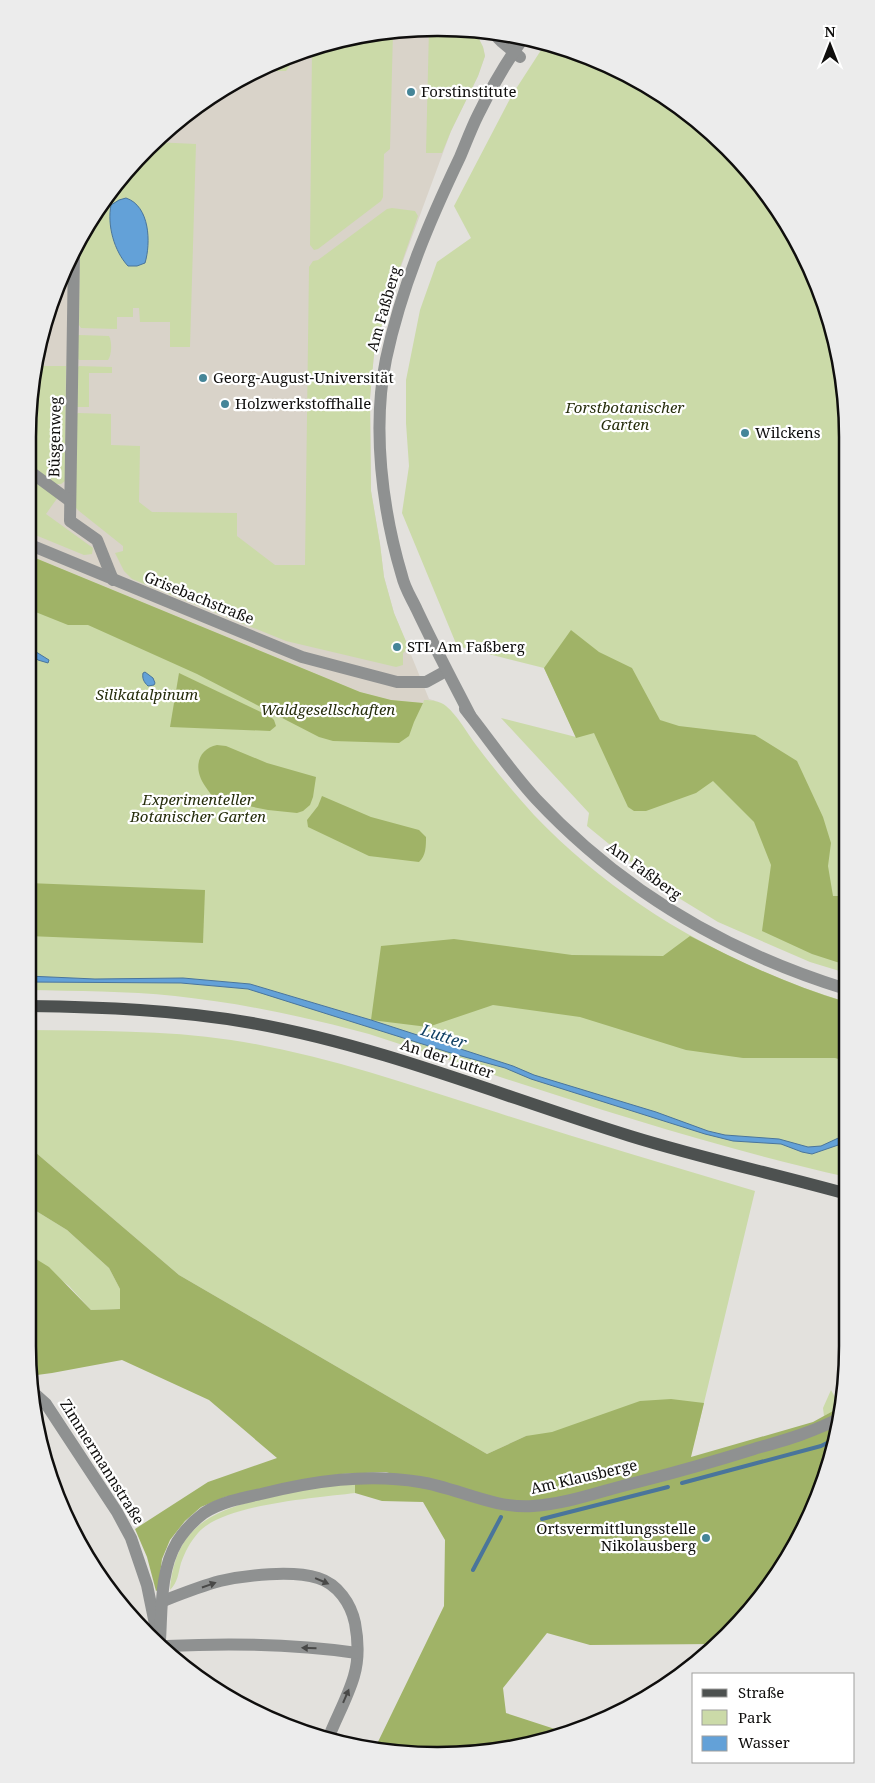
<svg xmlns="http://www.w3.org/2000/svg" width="875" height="1783" font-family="'Noto Serif',serif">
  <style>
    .built { fill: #d9d3c9 }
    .green { fill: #cbdaa8 }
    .forest { fill: #a0b367 }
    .water { fill: #63a1d8; stroke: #4a759b }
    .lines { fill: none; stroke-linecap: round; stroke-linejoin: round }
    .stream { stroke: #4a759b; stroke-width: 4 }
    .minor { stroke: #8f9191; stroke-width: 12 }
    .major { stroke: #4d5150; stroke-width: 12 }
    .oneway { fill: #494948 }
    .poi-dot { fill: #458598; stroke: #fff; stroke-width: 2 }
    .labels { text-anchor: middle; stroke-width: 4.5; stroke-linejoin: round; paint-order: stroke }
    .poi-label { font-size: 15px; fill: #0f0e0d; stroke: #fff; text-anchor: start }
    .street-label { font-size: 15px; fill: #0f0e0d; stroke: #fff }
    .park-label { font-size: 15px; font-style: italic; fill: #262d0c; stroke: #fff }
    .water-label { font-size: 16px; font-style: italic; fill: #104064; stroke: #fff }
    .rim { fill: none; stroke: #0f0e0d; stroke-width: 2.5 }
  </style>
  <rect width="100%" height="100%" fill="#e3e1dd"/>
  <path class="built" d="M438 28 475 31 483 47 485 56 478 76 451 131 388 302 374 354 370 398 371 491 380 544 384 577 394 613 429 699 439 702 429 700 423 703 391 700 360 692 28 555V437L35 357 59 280 97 209 148 147 210 96 281 59 358 35Z"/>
  <g class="green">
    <path d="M429 28H438L475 31 483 47 485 56 478 76 451 131 442 153H426Z"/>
    <path d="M393 32 390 149 384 154 383 197 381 201 318 249 314 250 310 245 312 49 358 35Z"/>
    <path d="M545 44 595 59 687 112 763 188 816 280 844 384 846 973 810 962 718 922 664 889 587 826 589 813 501 718 576 737 544 668 457 646 402 513 409 466 406 423V380L420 310 437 262 471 238 454 206 512 95Z"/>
    <path d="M296 54V57L286 71H258L281 59Z"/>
    <path d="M154 142 196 144 190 347H170V322H140L139 308H133V317H117V329L81 328 79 325 80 241 97 209 148 147Z"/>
    <path d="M392 208 415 211 418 216 388 302 374 354 370 398 371 491 380 544 384 577 394 613 408 646 407 650 403 653V665L396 667 286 641 132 579 124 571 115 553 123 551V546L79 511 76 508V415L78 413 111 414V445L140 446 139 502 152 512 237 513V536L275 565H305L309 267 313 261 318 260 387 209Z"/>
    <path d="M79 335 109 336C112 341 112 355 108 360H79L77 357V337Z"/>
    <path d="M35 366H66L65 481 61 484H56L28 464V437Z"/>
    <path d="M79 366 112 367V373H89V407H76L77 368Z"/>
    <path d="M28 475 58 497 46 514 93 548 92 554 84 555 28 532Z"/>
    <path d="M28 555 360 692 391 700 423 703 424 700C432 700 440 701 446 706 458 716 467 733 476 745 494 769 514 793 534 815 619 904 729 966 846 1002L847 1177C686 1141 526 1085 369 1034 306 1017 241 1003 175 996 127 991 76 991 28 990V982L181 983 248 989 299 1004 371 1020 250 984 183 978 95 979 28 976Z"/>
    <path d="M28 1030C96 1031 164 1030 231 1040 317 1053 401 1082 483 1108 573 1137 664 1164 755 1191L695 1440 526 1436 487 1454 179 1275 28 1146Z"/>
    <path d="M28 1206 67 1230 109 1268 120 1289V1309L91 1310 69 1286 28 1254Z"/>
    <path d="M831 1390 837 1401 842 1398V1406L824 1416 823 1408Z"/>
    <path d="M340 1482 355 1483V1493C316 1498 223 1504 198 1533 190 1542 185 1552 181 1563 178 1574 178 1582 170 1590 175 1523 217 1508 276 1496 297 1491 318 1487 340 1482Z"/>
  </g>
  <g class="forest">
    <path d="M28 555 360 692 391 700 423 703 414 722 409 736 399 743 333 741 319 737 197 674 88 625H68L28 609Z"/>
    <path d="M571 630 599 652 632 668 660 720 679 726 755 735 797 761 823 817 831 843 828 866 833 896H846V965L812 954 762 931 771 865 754 822 713 781 696 793 646 811H634L628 807 594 733 576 738 544 668Z"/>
    <path d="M179 673 271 717 274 720 276 726 270 731 170 727Z"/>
    <path d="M217 745 226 746 267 763 316 777 313 797 310 805 303 811 297 813 268 810 214 799C210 792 204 786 201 779 194 763 201 748 217 745Z"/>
    <path d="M322 796 371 817 419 830 426 837C426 846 426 856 419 862L369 856 308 827 307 820 318 806Z"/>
    <path d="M28 883 205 890 203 943 28 936Z"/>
    <path d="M690 936C740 962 792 986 846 1002V1061L835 1058H743L686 1050 580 1017 493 1005 428 1027 371 1020 381 946 454 939 572 955 663 956Z"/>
    <path d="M28 1146 179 1275 487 1454 526 1436 552 1432 640 1401 671 1399 704 1403 691 1457 813 1422 842 1406 840 1426 816 1503 746 1616 716 1644 590 1645 547 1633 503 1688 506 1713 561 1731 491 1752 375 1748 444 1606 445 1540 423 1502 382 1501 355 1493V1483L389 1472 341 1474 225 1497 201 1507 185 1521 170 1540 162 1559 158 1590 156 1591 147 1557 135 1529 208 1482 277 1458 209 1400 122 1360 52 1373 37 1375 33 1377 28 1345V1254L49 1267 91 1310 120 1309V1289L109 1268 67 1230 28 1206Z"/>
  </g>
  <g class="water">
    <path d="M126 198C150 206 151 243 145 263L137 266H128C114 251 107 225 111 205L119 200Z"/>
    <path d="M33 650 49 660 48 663 38 660 32 655Z"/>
    <path d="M145 672 153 678 155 683 154 685 148 686C144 682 142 679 143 673Z"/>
    <path d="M28 976 95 979 183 978 250 984 371 1020 513 1066 534 1075 656 1112 708 1131 725 1135 779 1139 808 1147 821 1146 847 1134V1142L812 1154 802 1152 781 1144 733 1141 705 1134 531 1079 505 1068 454 1054 248 989 181 983 28 982Z"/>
  </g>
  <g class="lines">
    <g class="stream">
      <path d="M682 1483 821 1446 835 1439"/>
      <path d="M542 1519 668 1487"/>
      <path d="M473 1570 501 1517"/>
    </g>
    <g class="minor">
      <path d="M493 33 502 42 520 57"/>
      <path d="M74 252 70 521 97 540 113 580"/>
      <path d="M28 470 70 501"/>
      <path d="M28 544 302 657 397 682H426L446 671"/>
      <path d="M465 709C489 739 510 771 536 799 622 891 726 952 846 989"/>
      <path d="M470 715C452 680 434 646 417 610 412 599 405 589 402 576 382 509 372 428 386 359 401 288 429 222 460 157 466 143 471 129 478 115 491 88 507 61 524 37"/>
      <path d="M36 1395 46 1404 117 1512 131 1538 147 1585 156 1629"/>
      <path d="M163 1601C181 1594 201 1586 220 1581 247 1575 292 1570 318 1578 338 1584 351 1604 355 1623 358 1639 359 1659 354 1676 348 1697 336 1718 328 1739"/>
      <path d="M160 1640C162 1608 160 1571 177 1542 184 1531 193 1521 204 1513 221 1502 242 1498 261 1494 313 1481 367 1473 420 1482 458 1488 493 1509 533 1506 568 1504 604 1490 638 1482 677 1472 716 1461 754 1449 785 1440 811 1433 840 1418"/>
      <path d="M167 1646C229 1643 296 1644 357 1653"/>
    </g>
    <path class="major" d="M28 1006C102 1007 178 1010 252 1023 381 1046 504 1097 630 1136 701 1158 775 1174 847 1194"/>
  </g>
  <defs><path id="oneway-solid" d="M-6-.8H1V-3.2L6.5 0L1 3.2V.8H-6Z" transform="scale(1.25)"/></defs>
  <g class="oneway">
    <use href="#oneway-solid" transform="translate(322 1581) rotate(23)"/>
    <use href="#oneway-solid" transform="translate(209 1585) rotate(-19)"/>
    <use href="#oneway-solid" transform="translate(309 1648) rotate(-178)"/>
    <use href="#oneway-solid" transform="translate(346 1696) rotate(-67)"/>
  </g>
  <g class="poi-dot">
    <circle cx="411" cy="92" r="5"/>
    <circle cx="203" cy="378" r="5"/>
    <circle cx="225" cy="404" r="5"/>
    <circle cx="745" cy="433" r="5"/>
    <circle cx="397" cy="647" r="5"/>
    <circle cx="706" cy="1538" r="5"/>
  </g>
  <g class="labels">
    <g class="poi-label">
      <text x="421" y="97">Forstinstitute</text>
      <text x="213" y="383">Georg-August-Universität</text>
      <text x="235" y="409">Holzwerkstoffhalle</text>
      <text x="755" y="438">Wilckens</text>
      <text x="407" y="652">STL Am Faßberg</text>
      <text x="696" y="1534" text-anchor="end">Ortsvermittlungsstelle<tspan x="696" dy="17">Nikolausberg</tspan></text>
    </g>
    <g class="street-label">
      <text transform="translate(384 309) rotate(-74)" y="5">Am Faßberg</text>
      <text transform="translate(55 437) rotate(-89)" y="5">Büsgenweg</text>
      <text transform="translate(199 598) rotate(22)" y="5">Grisebachstraße</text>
      <text transform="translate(644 871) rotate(36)" y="5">Am Faßberg</text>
      <text transform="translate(447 1059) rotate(18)" y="5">An der Lutter</text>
      <text transform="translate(102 1462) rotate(58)" y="5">Zimmermannstraße</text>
      <text transform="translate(584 1477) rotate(-13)" y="5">Am Klausberge</text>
    </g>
    <g class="park-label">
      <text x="625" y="413">Forstbotanischer<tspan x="625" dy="17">Garten</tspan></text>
      <text x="147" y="700">Silikatalpinum</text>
      <text x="328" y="715">Waldgesellschaften</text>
      <text x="198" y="805">Experimenteller<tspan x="198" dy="17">Botanischer Garten</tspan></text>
    </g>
    <g class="water-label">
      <text transform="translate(444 1036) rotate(18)" y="6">Lutter</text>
    </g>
  </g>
  <path d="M0 0H875V1783H0ZM437 36H438A401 401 0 0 1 839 437V1346A401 401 0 0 1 438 1747H437A401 401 0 0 1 36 1346V437A401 401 0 0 1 437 36Z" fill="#ececec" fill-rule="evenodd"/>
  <path class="rim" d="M437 36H438A401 401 0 0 1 839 437V1346A401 401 0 0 1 438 1747H437A401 401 0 0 1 36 1346V437A401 401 0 0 1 437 36Z"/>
  <rect x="692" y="1673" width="162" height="90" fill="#ffffff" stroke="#9f9f9e"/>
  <rect x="702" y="1689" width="25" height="8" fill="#4d5150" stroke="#9f9f9e"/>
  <text x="738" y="1698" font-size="15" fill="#0f0e0d">Straße</text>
  <rect x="702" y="1710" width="25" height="15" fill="#cbdaa8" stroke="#9f9f9e"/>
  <text x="738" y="1723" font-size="15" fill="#0f0e0d">Park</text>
  <rect x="702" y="1736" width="25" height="15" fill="#63a1d8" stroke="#9f9f9e"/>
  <text x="738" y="1748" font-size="15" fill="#0f0e0d">Wasser</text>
  <g transform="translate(830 45)" stroke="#ffffff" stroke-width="4" paint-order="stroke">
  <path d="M0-4L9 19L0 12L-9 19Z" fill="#0f0e0d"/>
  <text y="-8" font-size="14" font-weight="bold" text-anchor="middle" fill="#0f0e0d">N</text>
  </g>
</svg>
